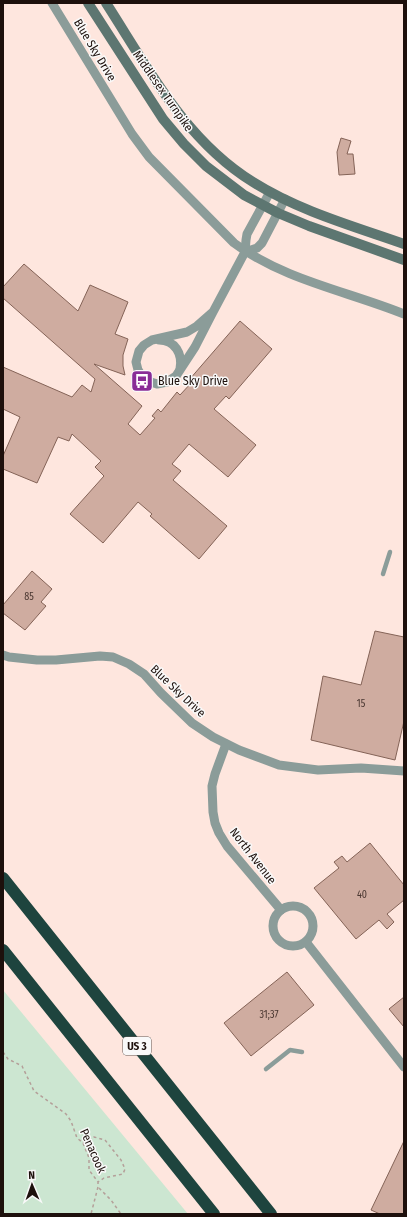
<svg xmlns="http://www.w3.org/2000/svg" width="407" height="1217" font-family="'Fira Sans Condensed',sans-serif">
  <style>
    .green { fill: #cce6d1 }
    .building { fill: #cfaca0; stroke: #846357 }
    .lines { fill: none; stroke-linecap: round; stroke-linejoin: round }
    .path { stroke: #b49f99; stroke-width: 1.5; stroke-dasharray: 3 3; stroke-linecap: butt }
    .service { stroke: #8b9c99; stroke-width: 4.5 }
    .minor { stroke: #8b9c99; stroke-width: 9 }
    .secondary { stroke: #5d7671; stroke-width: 10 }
    .motorway { stroke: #1e443e; stroke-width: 12 }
    .labels { text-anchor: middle; stroke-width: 3; stroke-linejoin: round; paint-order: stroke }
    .number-label { font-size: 10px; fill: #4a3731 }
    .shield { fill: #f9f9f9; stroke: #5f5653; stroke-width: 1 }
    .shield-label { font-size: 11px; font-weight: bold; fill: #1d100c }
    .street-label { font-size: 12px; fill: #1d100c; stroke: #f9f9f9 }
    .poi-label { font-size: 12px; fill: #1d100c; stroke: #f9f9f9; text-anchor: start }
  </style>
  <rect width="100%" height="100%" fill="#fee6de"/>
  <path class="green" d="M3 990 188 1214H3Z"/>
  <g class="building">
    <path d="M341 138 351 141 347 154H353L355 174 339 175 337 152Z"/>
    <path d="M24 264 78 311 90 285 128 302 115 334 128 339 123 355V366L125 375 94 364 142 406 128 424 140 435 155 418 152 416 158 409 161 412 177 392 180 395 192 382 189 380 240 321 272 349 229 399 226 396 214 409 256 445 228 477 189 444 172 464 181 471 173 480 227 526 199 559 150 516 152 514 138 502 103 543 70 514 104 476 95 467 101 461 72 434 69 441 58 437 37 483 3 469V456L20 417 3 409V367L72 397 82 385 91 392 95 379 3 298V287Z"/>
    <path d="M32 571 52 589 41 602 46 606 25 630 3 613V605Z"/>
    <path d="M375 631 404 637V721L395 760 311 740 323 676 361 685Z"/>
    <path d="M370 843 404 885V900L387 914 394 922 387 929 379 920 356 939 314 888 339 868 334 862 342 856 347 862Z"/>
    <path d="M287 972 314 1005 251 1056 224 1023Z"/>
    <path d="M404 997V1027L389 1009Z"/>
    <path d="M404 1141V1214H380L371 1210Z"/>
  </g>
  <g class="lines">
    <g class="path">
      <path d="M3 1052 8 1059 22 1066 34 1091 66 1114 71 1121 77 1138 83 1143 89 1158V1170L98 1182V1187L91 1214"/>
      <path d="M83 1143 94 1137 105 1140 121 1160 125 1169 123 1174 104 1178 98 1182"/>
      <path d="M99 1188 111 1200 121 1214"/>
    </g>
    <g class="service">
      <path d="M383 574 390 552"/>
      <path d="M266 1069 290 1050 302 1052"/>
    </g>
    <g class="minor">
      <path d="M52 3 132 134 149 157 234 243C284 280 347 291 404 314"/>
      <path d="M245 252 257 248 262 243 285 199"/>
      <path d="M213 312 197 326 187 332 152 340 144 345 139 351 136 362 138 370 143 378 148 381 157 384 167 382 176 376 195 347 213 312 245 252 246 240 247 234 270 192"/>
      <path d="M159 340C175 340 183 354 180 369"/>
      <path d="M3 655 9 657 37 660H56L100 656 113 657 129 664 144 674 161 693 192 723 213 737 239 750 279 765 318 770 361 768 404 771"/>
      <path d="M226 744 215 774 212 786 213 812 215 823 219 833 227 846 281 910"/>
      <circle cx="293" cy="926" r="20"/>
      <path d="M306 942 404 1067"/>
    </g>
    <g class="secondary">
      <path d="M88 3 163 119 184 144 206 166 244 195 278 213 309 226 404 260"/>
      <path d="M106 3C148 68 185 140 253 182 299 211 353 226 404 244"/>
    </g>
    <g class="motorway">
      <path d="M3 878 271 1214"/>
      <path d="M3 950 214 1214"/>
    </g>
  </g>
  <defs>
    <g id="bus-square" transform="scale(1.15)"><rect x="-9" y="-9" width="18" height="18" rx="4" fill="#892c97" stroke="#f9f9f9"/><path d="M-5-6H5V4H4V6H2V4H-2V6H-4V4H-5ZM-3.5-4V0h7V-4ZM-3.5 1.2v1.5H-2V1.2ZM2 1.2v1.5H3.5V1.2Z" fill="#fff"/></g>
  </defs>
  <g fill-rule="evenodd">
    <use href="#bus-square" x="142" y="381"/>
  </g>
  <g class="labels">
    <g class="number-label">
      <text x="29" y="600">85</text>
      <text x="361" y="707">15</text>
      <text x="362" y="898">40</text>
      <text x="269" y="1018">31;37</text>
    </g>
    <rect class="shield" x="123" y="1037" width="28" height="18" rx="3"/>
    <g class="shield-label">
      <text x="137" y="1050">US 3</text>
    </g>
    <g class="street-label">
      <text transform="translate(95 50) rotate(59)" y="4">Blue Sky Drive</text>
      <text transform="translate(163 91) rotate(55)" y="4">Middlesex Turnpike</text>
      <text transform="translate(178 691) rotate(43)" y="4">Blue Sky Drive</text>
      <text transform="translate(253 856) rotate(52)" y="4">North Avenue</text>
      <text transform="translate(93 1151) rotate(66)" y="4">Penacook</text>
    </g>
    <g class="poi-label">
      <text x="158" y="385">Blue Sky Drive</text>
    </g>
  </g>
  <rect width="407" height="1217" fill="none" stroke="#1d100c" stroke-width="8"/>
  <g transform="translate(32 1185) rotate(358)" stroke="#f9f9f9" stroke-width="3" paint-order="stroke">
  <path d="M0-3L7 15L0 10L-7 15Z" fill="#1d100c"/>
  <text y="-6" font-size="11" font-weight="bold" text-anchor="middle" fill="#1d100c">N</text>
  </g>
</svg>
